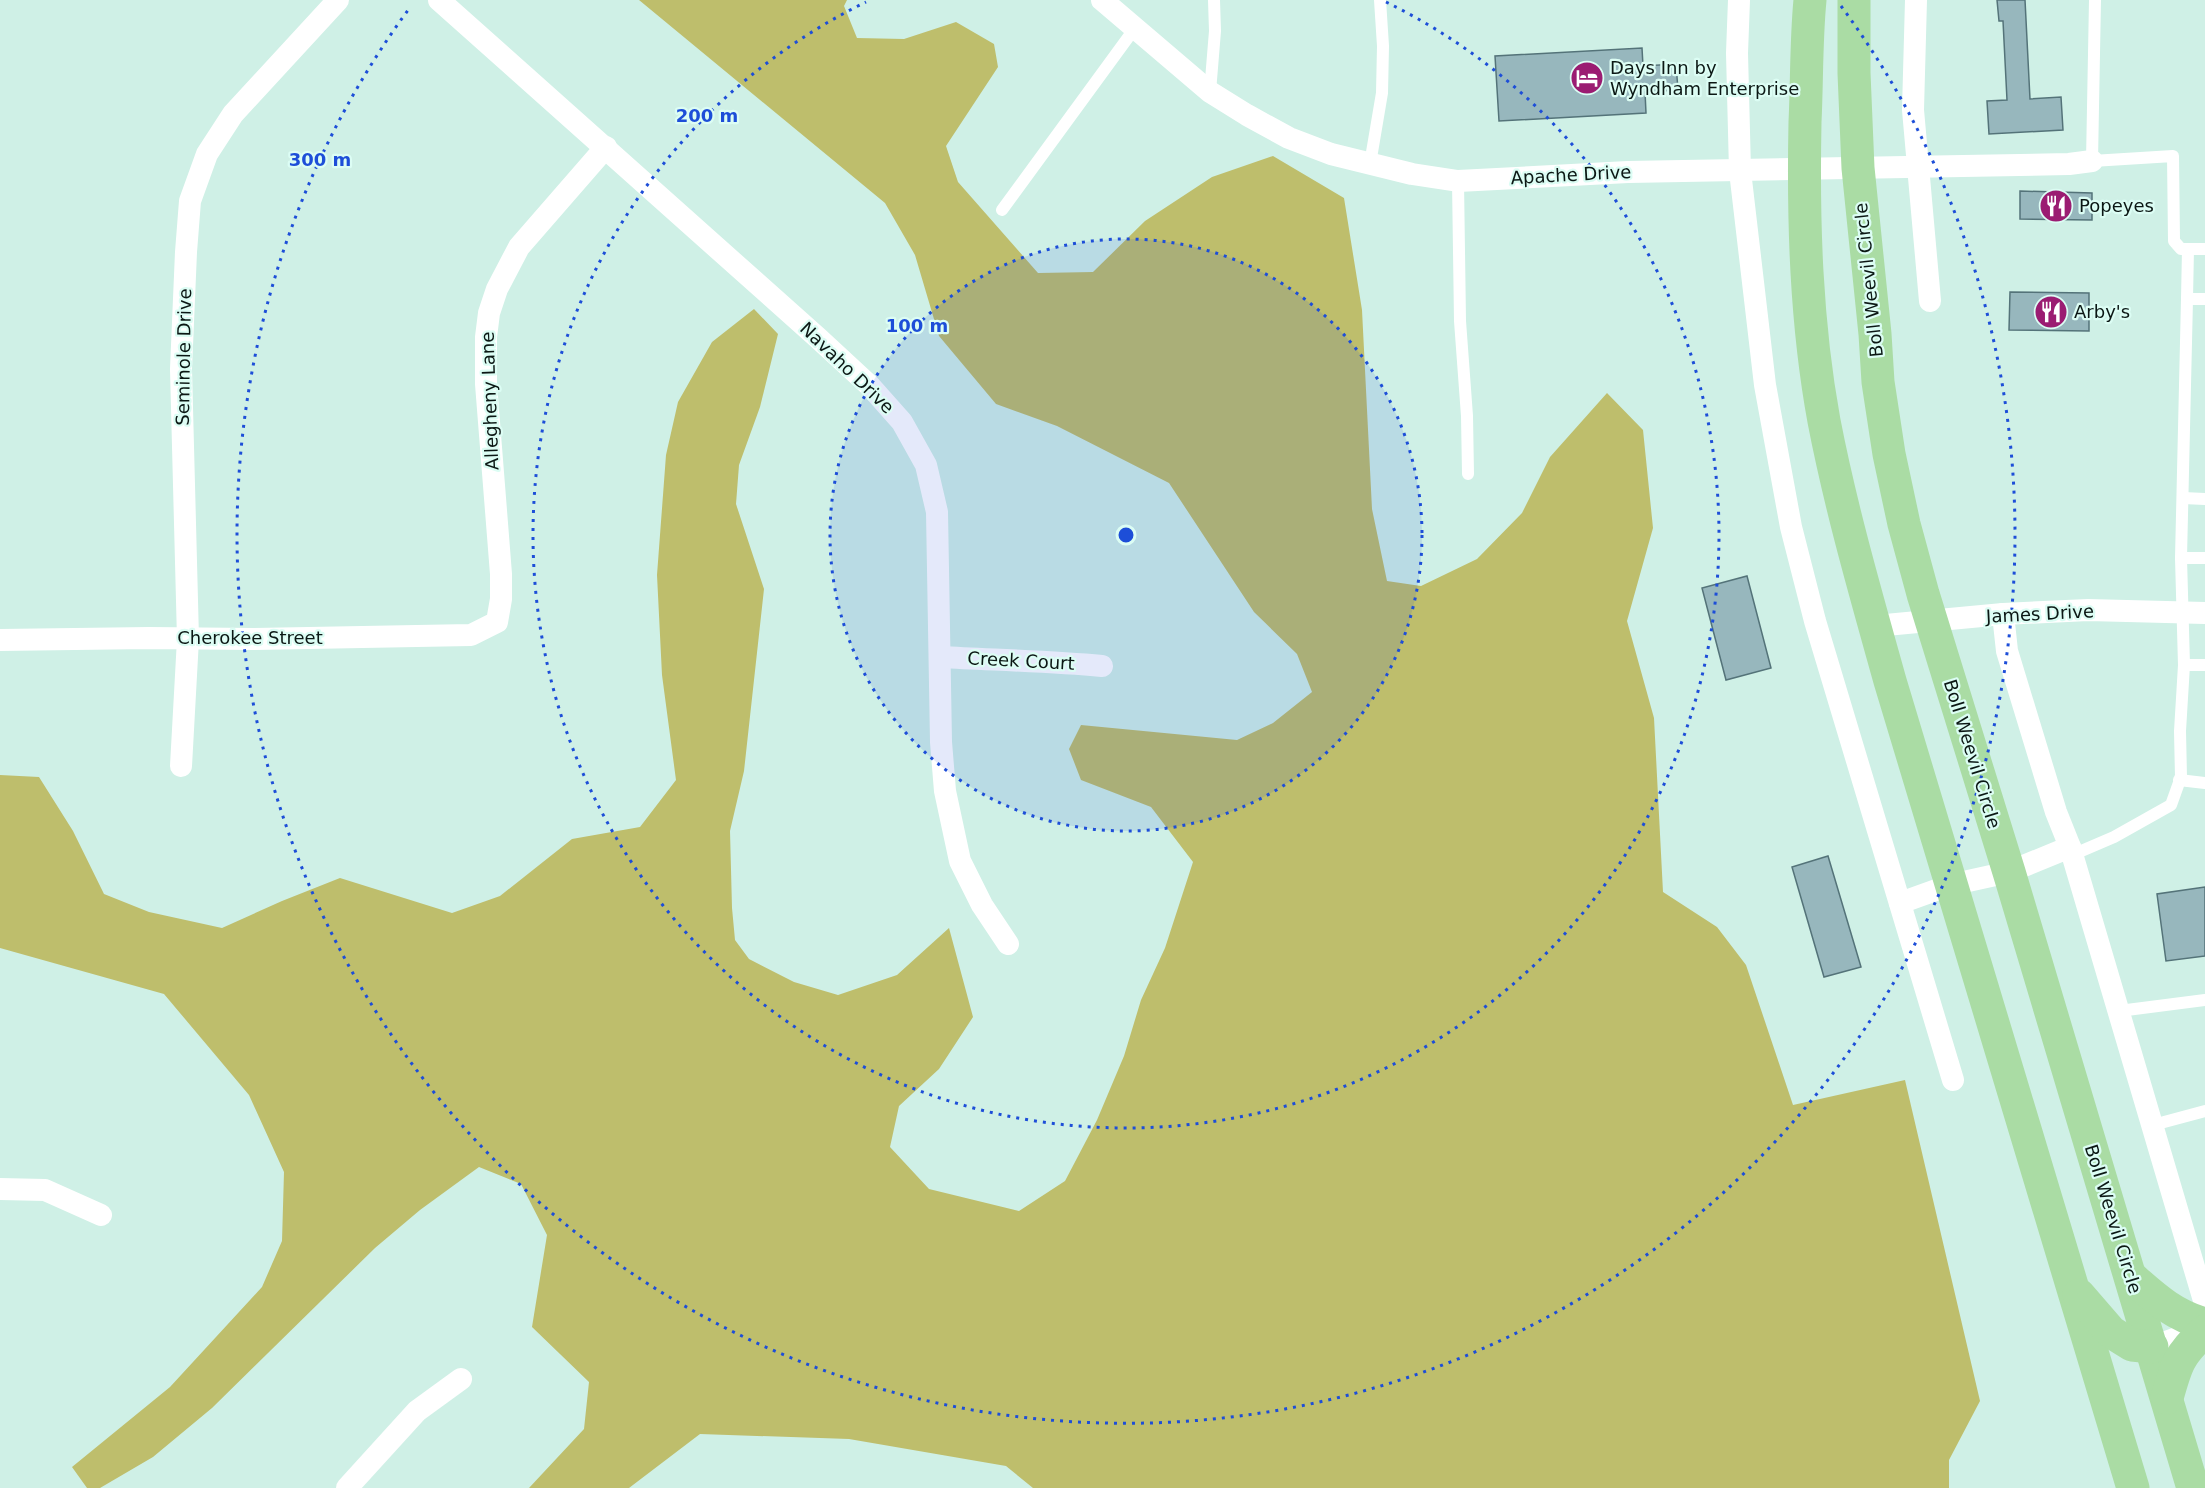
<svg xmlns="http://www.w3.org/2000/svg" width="2205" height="1488" font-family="'DejaVu Sans',sans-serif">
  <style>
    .forest { fill: #bebe6c }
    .building { fill: #97b7bd; stroke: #547379; stroke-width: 1.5 }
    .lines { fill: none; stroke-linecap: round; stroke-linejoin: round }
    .service { stroke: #fff; stroke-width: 12 }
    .minor { stroke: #fff; stroke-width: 22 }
    .trunk { stroke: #aadca4; stroke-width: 33 }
    .ring { fill: none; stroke: #1d4ed8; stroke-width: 3; stroke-dasharray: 3 6 }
    .labels { text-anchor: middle; stroke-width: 4.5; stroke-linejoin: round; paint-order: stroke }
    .poi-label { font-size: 18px; fill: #0b1714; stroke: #dcfdf4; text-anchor: start }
    .street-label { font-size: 18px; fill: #0b1714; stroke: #dcfdf4 }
    .centre { fill: #1d4ed8; stroke: #dcfdf4; stroke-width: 3 }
    .ring-label { font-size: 18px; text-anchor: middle; font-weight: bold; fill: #1d4ed8; stroke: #dcfdf4; stroke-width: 4.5; stroke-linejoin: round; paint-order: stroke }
  </style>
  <rect width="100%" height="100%" fill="#cff0e6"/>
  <path class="forest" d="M639 0H847L844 6 857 38 904 39 956 22 994 44 998 67 946 146 958 182 1038 273 1093 272 1145 221 1212 177 1273 156 1344 198 1362 310 1372 509 1387 581 1421 586 1477 559 1522 513 1550 457 1607 393 1643 430 1653 528 1627 621 1654 718 1663 892 1717 927 1746 965 1793 1105 1905 1080 1980 1401 1949 1460V1488H1033L1006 1466 849 1439 700 1434 629 1488H529L584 1429 589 1382 532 1327 547 1235 521 1184 479 1167 420 1210 375 1248 212 1408 153 1457 100 1488H87L72 1467 170 1387 262 1287 282 1241 284 1172 249 1095 164 994 0 948V775L39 777 73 831 104 894 149 912 222 928 282 901 340 878 452 913 500 896 572 839 640 827 676 780 662 675 657 575 666 455 678 402 712 342 754 309 778 334 760 407 739 465 736 504 764 589 744 771 730 831 732 908 735 940 749 959 794 982 838 995 897 975 949 928 973 1017 939 1069 899 1106 890 1147 929 1189 1019 1211 1065 1181 1097 1120 1124 1056 1141 1000 1165 948 1193 862 1151 807 1081 780 1069 749 1081 725 1237 740 1273 723 1312 692 1297 654 1254 612 1169 483 1057 426 996 404 939 336 915 255 885 203Z"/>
  <g class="building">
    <path d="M1997 0H2025L2030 99 2061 97 2063 130 1989 134 1987 101 2007 100 2003 21H1999Z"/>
    <path d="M1642 48 1643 66 1676 64 1678 90 1645 92 1646 113 1499 121 1495 56Z"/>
    <path d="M2020 191 2092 193V220L2020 219Z"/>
    <path d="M2010 292 2089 293V331L2009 330Z"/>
    <path d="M1747 576 1771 668 1726 680 1702 588Z"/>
    <path d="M1828 856 1861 967 1824 977 1792 867Z"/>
    <path d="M2205 887V956L2166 961 2157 894Z"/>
  </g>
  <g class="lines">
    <g class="service">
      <path d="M2095 0 2092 161 2173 156 2174 241 2181 249H2188"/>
      <path d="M1210 92 1215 31 1214 0"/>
      <path d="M1370 164 1382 93 1383 46 1380 0"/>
      <path d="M1458 181 1460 321 1467 416 1468 474"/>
      <path d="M1002 210 1135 28"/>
      <path d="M2187 299 2188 249H2205"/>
      <path d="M2183 498 2205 499"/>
      <path d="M2181 558 2187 299H2205"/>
      <path d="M2205 558H2181L2184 665H2205"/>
      <path d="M2179 780 2205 783"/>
      <path d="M2072 855 2114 837 2171 805 2181 777 2180 731 2184 665"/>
      <path d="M2119 1011 2205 1000"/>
      <path d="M2153 1125 2205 1111"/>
    </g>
    <g class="minor">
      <path d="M439 0 818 338 870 386 902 422 926 465 937 512 941 742 945 791 960 861 982 905 1008 944"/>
      <path d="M1102 0 1210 92 1247 115 1289 138 1331 154 1412 174 1458 181 1628 172 2069 164 2092 161"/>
      <path d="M1739 0 1737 53 1740 171 1765 385 1791 527 1815 621 1953 1080"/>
      <path d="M1916 0 1913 110 1930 301"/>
      <path d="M2003 614 2007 651 2056 812 2070 847 2205 1304"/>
      <path d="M1875 626 2003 614 2088 610 2205 613"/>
      <path d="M0 640 149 638 254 639 471 635 497 622 501 599V574L486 384V337L489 313 497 289 519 247 606 147"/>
      <path d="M941 657C995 660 1048 661 1102 666"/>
      <path d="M181 766 188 639 181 369 186 252 190 201 207 154 233 114 338 0"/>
      <path d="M1900 903 1950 885 2009 872 2070 847"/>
      <path d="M0 1189 45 1190 101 1215"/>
      <path d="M2152 1347 2204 1328"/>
      <path d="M347 1488 417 1411 461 1379"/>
    </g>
    <g class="trunk">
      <path d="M1810 0C1806 41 1807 82 1805 122 1803 222 1806 323 1824 421 1841 509 1866 595 1890 681L2133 1488"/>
      <path d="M1854 0V73L1858 168 1875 334 1878 382 1889 454 1904 524 1923 594 2009 872 2193 1488"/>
      <path d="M2131 1277C2155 1298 2173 1315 2205 1324"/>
      <path d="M2079 1295 2111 1332 2132 1345 2152 1347"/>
      <path d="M2167 1398C2176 1365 2179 1354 2205 1331"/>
    </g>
  </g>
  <circle cx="1126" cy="535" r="296" fill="#1d4ed8" fill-opacity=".12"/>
  <g class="ring">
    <circle cx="1126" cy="535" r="296"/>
    <path d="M1386 2A593 593 0 1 1 866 2"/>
    <path d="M1841 6A889 889 0 1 1 411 6"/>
  </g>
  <defs>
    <g id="hotel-disc" transform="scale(1.725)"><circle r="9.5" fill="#9b1c72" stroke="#dcfdf4"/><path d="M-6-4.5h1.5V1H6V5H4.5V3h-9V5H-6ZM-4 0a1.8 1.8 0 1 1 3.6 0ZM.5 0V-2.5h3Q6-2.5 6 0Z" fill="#fff"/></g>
    <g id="restaurant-disc" transform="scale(1.725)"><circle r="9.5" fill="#9b1c72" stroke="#dcfdf4"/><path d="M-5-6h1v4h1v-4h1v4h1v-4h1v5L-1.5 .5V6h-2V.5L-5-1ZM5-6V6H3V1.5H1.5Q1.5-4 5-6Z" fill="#fff"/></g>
  </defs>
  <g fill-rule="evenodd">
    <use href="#hotel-disc" x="1587" y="78"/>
    <use href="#restaurant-disc" x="2056" y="206"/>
    <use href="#restaurant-disc" x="2051" y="312"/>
  </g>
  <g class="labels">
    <g class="poi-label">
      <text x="1610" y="74">Days Inn by<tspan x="1610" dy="21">Wyndham Enterprise</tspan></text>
      <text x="2079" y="212">Popeyes</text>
      <text x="2074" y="318">Arby's</text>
    </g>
    <g class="street-label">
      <text transform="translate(1571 175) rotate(-3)" y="6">Apache Drive</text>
      <text transform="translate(1869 280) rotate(-96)" y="6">Boll Weevil Circle</text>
      <text transform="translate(184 357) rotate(-89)" y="6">Seminole Drive</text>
      <text transform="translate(847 368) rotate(44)" y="6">Navaho Drive</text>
      <text transform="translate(490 401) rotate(-92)" y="6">Allegheny Lane</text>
      <text transform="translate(2040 614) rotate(-3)" y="6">James Drive</text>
      <text x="250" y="644">Cherokee Street</text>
      <text transform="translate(1021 661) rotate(3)" y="6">Creek Court</text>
      <text transform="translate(1972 754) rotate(73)" y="6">Boll Weevil Circle</text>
      <text transform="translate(2113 1219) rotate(73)" y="6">Boll Weevil Circle</text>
    </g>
  </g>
  <circle cx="1126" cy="535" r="9" class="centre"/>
  <g class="ring-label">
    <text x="707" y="122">200 m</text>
    <text x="320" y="166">300 m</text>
    <text x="917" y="332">100 m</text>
  </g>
</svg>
